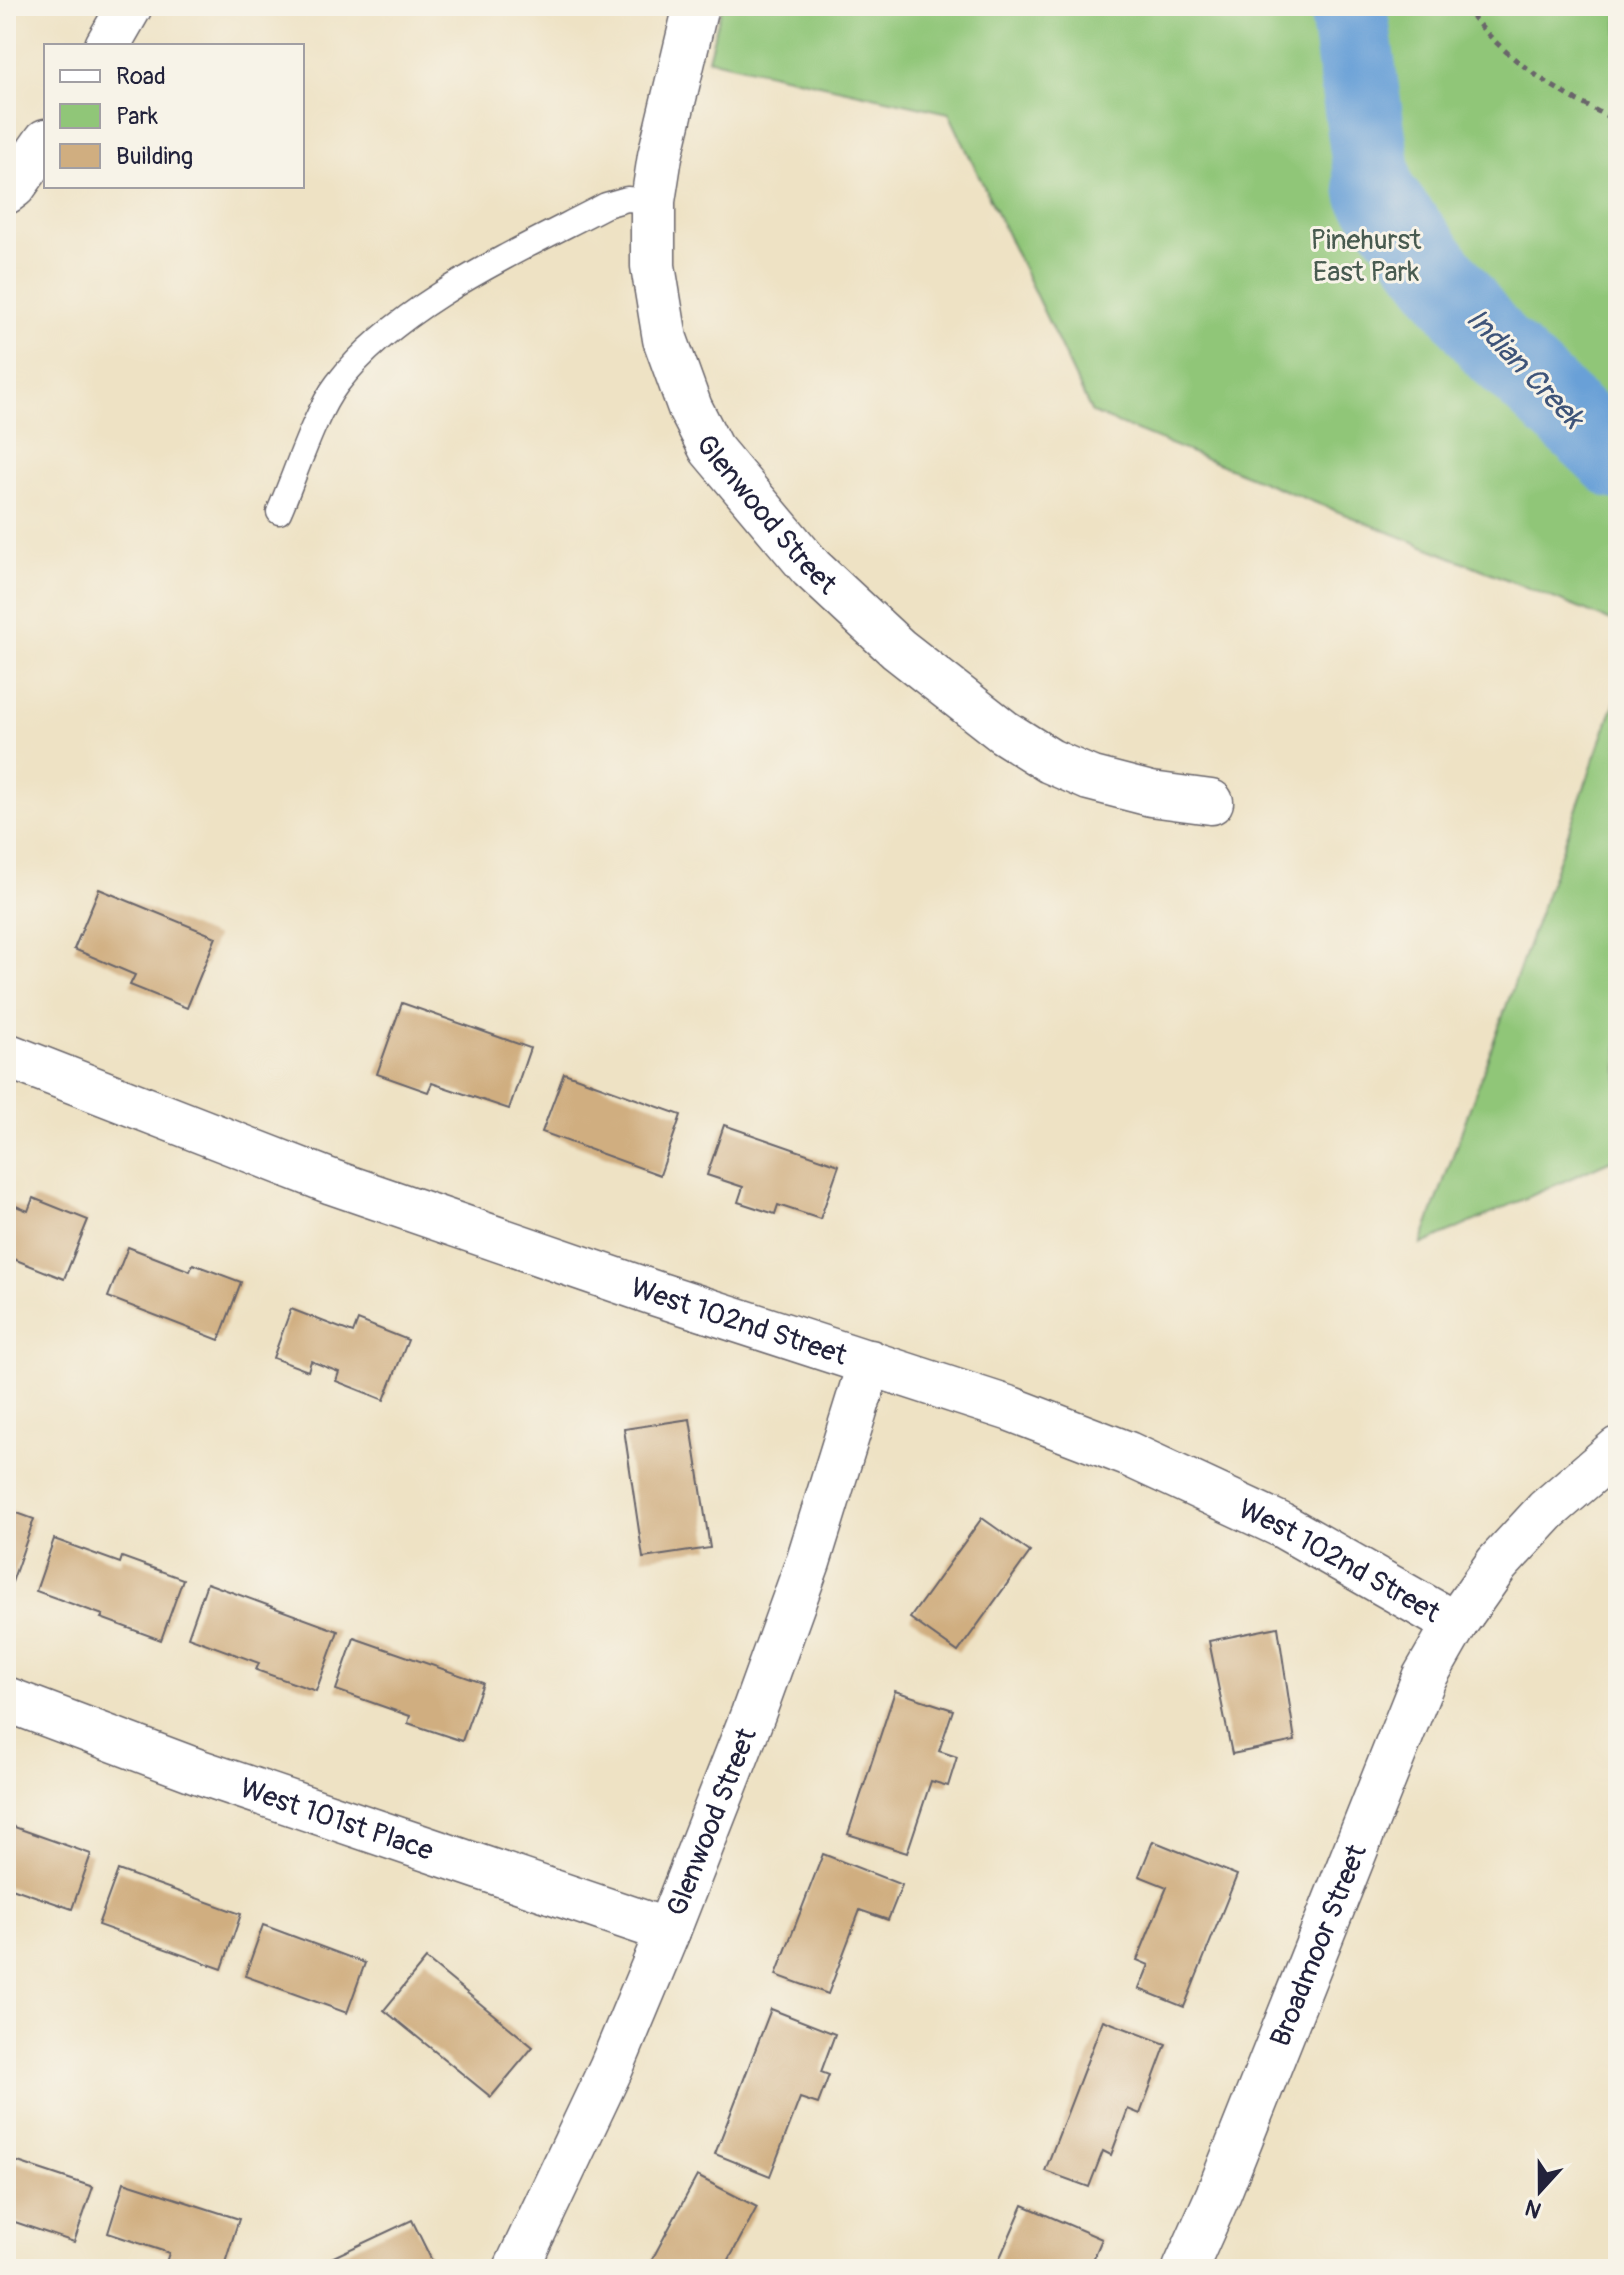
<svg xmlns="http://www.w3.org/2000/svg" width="1624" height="2275" font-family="Pangolin,sans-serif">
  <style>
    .green { fill: #90c678; stroke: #59745a; stroke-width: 2 }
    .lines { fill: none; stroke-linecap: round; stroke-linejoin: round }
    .river { stroke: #69a0d7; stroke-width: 78 }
    .building { fill: #d0ae80 }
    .service-casing { stroke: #69656b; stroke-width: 27 }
    .minor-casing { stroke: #69656b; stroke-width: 47 }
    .path { stroke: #69656b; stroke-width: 5; stroke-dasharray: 6 6; stroke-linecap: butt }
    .service { stroke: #fff; stroke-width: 24 }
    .minor { stroke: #fff; stroke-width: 44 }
    .labels { text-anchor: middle; stroke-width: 6; stroke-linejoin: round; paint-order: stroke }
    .park-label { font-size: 28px; fill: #485b50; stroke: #f7f3e8 }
    .street-label { font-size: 28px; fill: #22223b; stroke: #f7f3e8 }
    .water-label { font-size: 30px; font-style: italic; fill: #3e5479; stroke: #f7f3e8 }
  </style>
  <rect width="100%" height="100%" fill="#f7f3e8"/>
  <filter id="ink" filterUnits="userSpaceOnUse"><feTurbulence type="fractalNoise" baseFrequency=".0125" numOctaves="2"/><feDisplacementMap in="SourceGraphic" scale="16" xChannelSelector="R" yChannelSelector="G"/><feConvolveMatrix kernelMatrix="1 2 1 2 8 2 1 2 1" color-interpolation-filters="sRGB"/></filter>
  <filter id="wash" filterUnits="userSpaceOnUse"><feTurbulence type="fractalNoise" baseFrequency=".006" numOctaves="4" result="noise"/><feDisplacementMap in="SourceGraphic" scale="32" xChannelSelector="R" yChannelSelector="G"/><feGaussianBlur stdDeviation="1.8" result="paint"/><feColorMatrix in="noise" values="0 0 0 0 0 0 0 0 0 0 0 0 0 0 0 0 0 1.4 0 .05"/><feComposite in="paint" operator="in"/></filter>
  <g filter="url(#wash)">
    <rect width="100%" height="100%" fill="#eee2c4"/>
    <g class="green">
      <path d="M722 6H1618V624L1092 413 949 113 708 59Z"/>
      <path d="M1618 693V1157L1421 1245Z"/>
    </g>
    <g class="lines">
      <path class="river" d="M1348 6 1375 192 1494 346 1618 461"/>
    </g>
    <g id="blocks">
      <g class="building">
        <path d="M99 889 216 937 187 1008 130 985 135 975 74 949Z"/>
        <path d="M402 1003 530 1048 509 1109 432 1083 428 1092 377 1074Z"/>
        <path d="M564 1073 681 1115 660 1175 542 1132Z"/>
        <path d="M724 1125 839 1165 820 1219 778 1205 775 1214 738 1202 743 1187 707 1175Z"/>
        <path d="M33 1198 88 1220 64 1279 6 1256V1202L28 1211Z"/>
        <path d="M128 1247 190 1271 193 1264 241 1282 219 1340 108 1297Z"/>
        <path d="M291 1309 353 1333 358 1320 408 1340 384 1400 336 1381 339 1372 311 1361 308 1371 273 1358Z"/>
        <path d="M690 1419 710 1548 643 1558 624 1429Z"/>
        <path d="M6 1509 34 1519 12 1582 6 1580Z"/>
        <path d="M982 1518 1030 1552 958 1652 910 1618Z"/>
        <path d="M54 1539 120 1563 122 1557 183 1579 161 1640 101 1618 103 1615 36 1591Z"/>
        <path d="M207 1583 338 1631 316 1691 256 1670 259 1663 188 1637Z"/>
        <path d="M1278 1627 1295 1741 1232 1754 1209 1641Z"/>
        <path d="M354 1638 483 1683 462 1741 408 1723 410 1716 336 1690Z"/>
        <path d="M895 1691 953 1710 939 1751 957 1757 948 1786 931 1781 907 1853 848 1834Z"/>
        <path d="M6 1824 91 1854 72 1909 6 1886Z"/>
        <path d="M1153 1841 1237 1875 1184 2007 1139 1989 1149 1965 1137 1960 1167 1887 1139 1876Z"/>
        <path d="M823 1854 902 1885 888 1920 860 1910 828 1994 776 1975Z"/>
        <path d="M118 1870 241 1914 222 1969 98 1925Z"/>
        <path d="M263 1925 365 1963 347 2013 245 1976Z"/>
        <path d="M426 1959 533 2047 491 2097 384 2010Z"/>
        <path d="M771 2009 835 2034 821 2072 829 2075 818 2104 800 2098 770 2176 715 2154Z"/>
        <path d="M1103 2020 1166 2044 1140 2114 1128 2109 1111 2155 1103 2151 1089 2187 1045 2171Z"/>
        <path d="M6 2158 93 2187 74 2242 6 2219Z"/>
        <path d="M697 2176 757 2207 724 2269H647Z"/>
        <path d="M124 2182 239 2219 223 2269H164L169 2253 108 2233Z"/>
        <path d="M1023 2205 1102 2239 1089 2269H995Z"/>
        <path d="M412 2220 436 2269H308Z"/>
      </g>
    </g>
  </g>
  <g filter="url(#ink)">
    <use href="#blocks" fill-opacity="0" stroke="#69656b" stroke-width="2"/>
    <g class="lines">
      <g class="service-casing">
        <path id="service" d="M279 512C295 476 314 414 337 384 397 304 518 251 606 205L627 199 653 201"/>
      </g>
      <g class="minor-casing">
        <g id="minor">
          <path id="s1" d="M696 6 660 156 653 201V266L665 339 690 408 711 449 811 568 898 649 1004 732 1050 761 1089 778 1151 794 1211 802"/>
          <path d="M107 46 130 6"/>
          <path d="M6 192 14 186 46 141"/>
          <path id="s2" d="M6 1055 332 1182 657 1294 1011 1409 1128 1454 1281 1525 1455 1624"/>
          <path id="s3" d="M6 1699 197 1771 668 1931"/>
          <path id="s4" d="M516 2269 611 2068 668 1931 753 1714 808 1562 870 1362"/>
          <path id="s5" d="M1185 2269 1218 2195 1424 1678 1455 1624 1497 1564 1547 1510 1618 1449"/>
        </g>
      </g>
      <path class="path" d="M1464 6C1503 59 1559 94 1618 121"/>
      <use href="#service" class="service"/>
      <use href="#minor" class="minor"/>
    </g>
  </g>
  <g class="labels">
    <g class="park-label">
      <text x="1366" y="249">Pinehurst<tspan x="1366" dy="32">East Park</tspan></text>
    </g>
    <g class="street-label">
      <text dy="10" stroke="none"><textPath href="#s1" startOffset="544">Glenwood Street</textPath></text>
      <text dy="10" stroke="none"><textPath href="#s2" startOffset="780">West 102nd Street</textPath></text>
      <text dy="10" stroke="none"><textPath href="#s2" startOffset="1428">West 102nd Street</textPath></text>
      <text dy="10" stroke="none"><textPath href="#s3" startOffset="352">West 101st Place</textPath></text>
      <text dy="10" stroke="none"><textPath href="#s4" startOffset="488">Glenwood Street</textPath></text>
      <text dy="10" stroke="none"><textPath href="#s5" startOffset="350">Broadmoor Street</textPath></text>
    </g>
    <g class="water-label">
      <text transform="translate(1525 368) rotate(46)" y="10">Indian Creek</text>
    </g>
  </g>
  <rect width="1624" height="2275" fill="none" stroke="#f7f3e8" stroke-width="32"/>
  <rect x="44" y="44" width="260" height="144" fill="#f7f3e8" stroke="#a29fa3" stroke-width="2"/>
  <rect x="60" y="70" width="40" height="12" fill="#ffffff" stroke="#a29fa3" stroke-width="2"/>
  <text x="116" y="84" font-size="24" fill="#22223b">Road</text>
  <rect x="60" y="104" width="40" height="24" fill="#90c678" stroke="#a29fa3" stroke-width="2"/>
  <text x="116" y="124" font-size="24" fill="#22223b">Park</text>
  <rect x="60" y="144" width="40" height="24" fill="#d0ae80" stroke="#a29fa3" stroke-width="2"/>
  <text x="116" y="164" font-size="24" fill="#22223b">Building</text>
  <g transform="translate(1540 2191) rotate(201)" stroke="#f7f3e8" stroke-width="6" paint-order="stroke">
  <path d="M0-6L14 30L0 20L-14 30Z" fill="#22223b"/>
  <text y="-12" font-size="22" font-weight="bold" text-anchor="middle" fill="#22223b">N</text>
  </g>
</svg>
